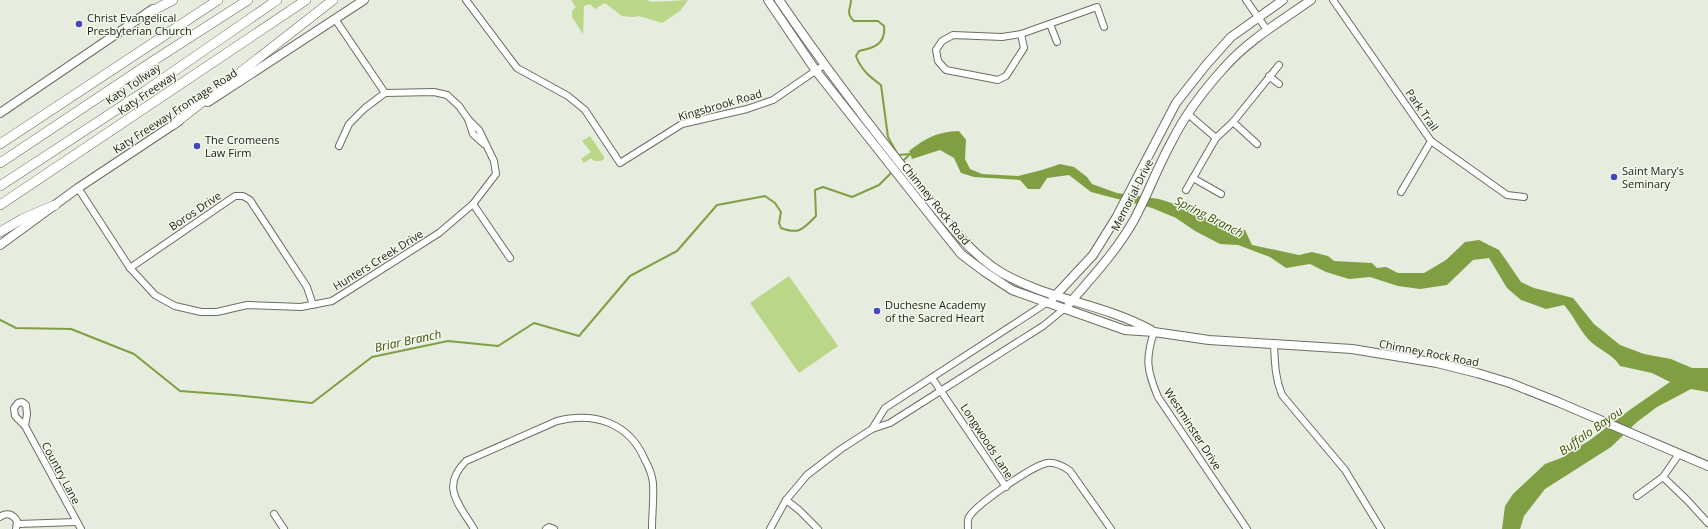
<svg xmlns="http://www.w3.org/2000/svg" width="1708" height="529" font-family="'Open Sans',sans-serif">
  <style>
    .green { fill: #b9d787 }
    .water { fill: #809f43 }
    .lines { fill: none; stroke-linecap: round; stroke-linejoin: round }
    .stream { stroke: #809f43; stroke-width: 2 }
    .minor-casing { stroke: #6a6f63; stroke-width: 8 }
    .major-casing { stroke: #6a6f63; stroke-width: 10 }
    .highway-casing { stroke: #6a6f63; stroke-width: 10 }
    .minor { stroke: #fff; stroke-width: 6 }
    .major { stroke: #fff; stroke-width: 8 }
    .highway { stroke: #fff; stroke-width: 9 }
    .poi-dot { fill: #4348bd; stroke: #f3f9eb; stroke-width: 1.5 }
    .labels { text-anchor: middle; stroke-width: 3; stroke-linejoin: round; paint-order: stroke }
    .poi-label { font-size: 11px; fill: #1a1c17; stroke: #f3f9eb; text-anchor: start }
    .street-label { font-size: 11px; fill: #1a1c17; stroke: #f3f9eb }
    .water-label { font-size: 12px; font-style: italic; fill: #3c500d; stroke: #f3f9eb }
  </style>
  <rect width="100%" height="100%" fill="#e6ecde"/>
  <g class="green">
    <path d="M571 0H646L653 2 688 0 680 11 662 23 639 16 633 17 622 16 605 3 595 9 590 4 584 6 583 34 572 17V11L576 7Z"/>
    <path d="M590 136 604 157V159L601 161H594L591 158 584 163 581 159 591 152 582 141Z"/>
    <path d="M789 276 838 346 799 373 750 303Z"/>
  </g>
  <path class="water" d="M959 131 966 140 965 159 970 169 982 174 1018 176 1042 170 1060 164 1074 167 1087 177 1092 184 1117 193 1159 199 1197 211 1211 222 1226 223 1230 228 1245 230 1252 245 1299 255 1312 252 1328 256 1334 261 1372 263 1377 268 1386 267 1398 273H1424L1446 260 1465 242 1479 240 1499 250 1521 282 1534 288 1573 298 1594 324 1620 345 1644 354 1671 359 1692 368H1708V392L1691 389 1657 407 1637 422 1611 447 1545 489 1524 516 1520 529H1502L1505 506 1513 494 1545 464 1561 458 1590 440 1631 409 1670 382 1652 373 1620 366C1612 353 1598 350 1588 339 1579 329 1574 316 1564 305L1546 309 1521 300 1507 288 1489 258 1473 260 1447 285 1420 289 1398 286 1370 277 1349 279 1326 272 1310 264 1286 268 1270 257 1238 245 1220 244 1195 231 1176 218 1152 208 1091 192 1069 175 1047 178 1040 189H1028L1020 180 974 177 961 173 954 158 940 150 912 159 909 151C926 138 937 132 959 131Z"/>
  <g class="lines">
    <g class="stream">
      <path d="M851 0C851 9 845 12 854 21H878L884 26C886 44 874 48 859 51L856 56C861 70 870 77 881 85L888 137 898 155 911 154"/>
      <path d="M902 162 909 155"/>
      <path d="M0 320 16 328 71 329 134 354 180 391 234 395 312 403 372 357 448 341 498 346 534 323 579 336 630 276 677 251 717 205 765 196 775 203 781 212 779 223 781 228C799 235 803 229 816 216L815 190 823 187 852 197 879 185 893 171"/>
    </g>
    <g class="minor-casing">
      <g id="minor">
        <path d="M466 0 517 68 568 96 585 110 620 163 682 124 747 109 773 100 824 65"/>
        <path d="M1246 0 1267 30"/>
        <path d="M1333 0 1431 141 1507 195 1524 197"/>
        <path d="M335 19 385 93"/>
        <path d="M1050 24 1057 42"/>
        <path d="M1021 34 1024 48 1006 76 998 80 946 70 938 61 936 50 942 41 953 35 1002 37 1021 34 1097 7 1104 27"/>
        <path d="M1269 76 1279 84"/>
        <path d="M385 93 434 92 447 95 459 106 468 119 473 134 484 144"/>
        <path d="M1188 114 1216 138"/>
        <path d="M1233 122 1257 144"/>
        <path d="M339 146 349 124 365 108 385 93"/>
        <path d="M1193 178 1221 194"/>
        <path d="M78 188 130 268 155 295 175 306 201 312H217L247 305 301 307 332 301 439 233 473 204 496 174 494 161 479 130 468 119"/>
        <path d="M1186 190 1216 138 1233 122 1279 65"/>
        <path d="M1401 192 1431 141"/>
        <path d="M473 204 510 258"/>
        <path d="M130 268 235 196H243L250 200 307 287 313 305"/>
        <path d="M1154 332C1145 359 1147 371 1158 397L1247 529"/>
        <path d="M1274 345C1275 363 1275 378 1282 395L1345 470 1381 529"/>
        <path d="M932 378 1006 487"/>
        <path d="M25 426 27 414 26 405 22 402 18 403 14 408 15 416 25 426 81 529"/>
        <path d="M872 429 885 408 1048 302"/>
        <path d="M1663 477 1687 500 1708 523"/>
        <path d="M1637 496 1663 477 1679 454"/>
        <path d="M786 500 799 510 818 529"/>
        <path d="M274 514 284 529"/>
        <path d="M0 517C6 512 13 514 17 521L16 529"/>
        <path d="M18 524 76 522"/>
        <path d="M474 529C459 504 440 487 466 461L557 421C594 412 629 422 645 460 649 467 652 475 653 483 654 498 652 514 652 529"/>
        <path d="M546 529 549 527 554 529"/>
        <path d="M770 529 786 500 807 475 841 449 872 429 890 423 1043 326 1065 308"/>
        <path d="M968 529C968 525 967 520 969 517 977 504 1032 466 1047 463 1056 462 1063 466 1070 471L1111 529"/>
      </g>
    </g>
    <g class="major-casing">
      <g id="major">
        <path d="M768 0 816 71 941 229 961 254 985 272 1012 290 1125 330 1154 332 1209 340 1352 349 1437 363 1477 373 1510 383 1558 402 1708 466"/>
        <path d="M779 0C824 66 872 129 922 191 946 220 970 254 1002 273 1049 300 1104 304 1151 330"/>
        <path d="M208 102 364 0"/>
        <path d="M0 113 153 9"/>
        <path d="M0 245 78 188 179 121"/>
        <path d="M1053 298 1093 255 1116 218 1176 103 1206 65 1231 37 1283 0"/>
        <path d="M1069 304C1092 277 1116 252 1134 220 1148 194 1158 166 1172 141 1185 115 1204 90 1223 69 1247 41 1281 21 1311 0"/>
      </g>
    </g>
    <g class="highway-casing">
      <g id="highway">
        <path d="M148 13 173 0"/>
        <path d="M174 124 333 0"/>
        <path d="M0 144 218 0"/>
        <path d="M0 163 153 61 248 0"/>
        <path d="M0 186 145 91 277 0"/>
        <path d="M0 205 306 0"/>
        <path d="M0 232 22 219 55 205"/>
      </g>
    </g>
    <use href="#minor" class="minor"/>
    <use href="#major" class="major"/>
    <use href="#highway" class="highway"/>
  </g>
  <g class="poi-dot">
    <circle cx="79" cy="24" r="4"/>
    <circle cx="197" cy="146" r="4"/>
    <circle cx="1614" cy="177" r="4"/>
    <circle cx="877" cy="311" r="4"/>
  </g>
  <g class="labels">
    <g class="poi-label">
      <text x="87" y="22">Christ Evangelical<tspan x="87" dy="13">Presbyterian Church</tspan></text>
      <text x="205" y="144">The Cromeens<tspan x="205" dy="13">Law Firm</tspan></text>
      <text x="1622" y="175">Saint Mary's<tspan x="1622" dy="13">Seminary</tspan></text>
      <text x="885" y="309">Duchesne Academy<tspan x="885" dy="13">of the Sacred Heart</tspan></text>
    </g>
    <g class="street-label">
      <text transform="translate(133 84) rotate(-34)" y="4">Katy Tollway</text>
      <text transform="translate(147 93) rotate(-34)" y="4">Katy Freeway</text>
      <text transform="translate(720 105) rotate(-16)" y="4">Kingsbrook Road</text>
      <text transform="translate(1422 110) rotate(55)" y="4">Park Trail</text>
      <text transform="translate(175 111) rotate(-33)" y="4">Katy Freeway Frontage Road</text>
      <text transform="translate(1132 195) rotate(-63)" y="4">Memorial Drive</text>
      <text transform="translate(936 204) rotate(51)" y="4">Chimney Rock Road</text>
      <text transform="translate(195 211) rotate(-34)" y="4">Boros Drive</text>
      <text transform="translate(378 260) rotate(-32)" y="4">Hunters Creek Drive</text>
      <text transform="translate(1429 353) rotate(11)" y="4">Chimney Rock Road</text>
      <text transform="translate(1193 429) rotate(57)" y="4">Westminster Drive</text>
      <text transform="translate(987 441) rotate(57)" y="4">Longwoods Lane</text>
      <text transform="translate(61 473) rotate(62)" y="4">Country Lane</text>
    </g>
    <g class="water-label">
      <text transform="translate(1209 217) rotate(27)" y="4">Spring Branch</text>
      <text transform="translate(408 341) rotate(-12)" y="4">Briar Branch</text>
      <text transform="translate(1591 431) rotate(-35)" y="4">Buffalo Bayou</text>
    </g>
  </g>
</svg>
